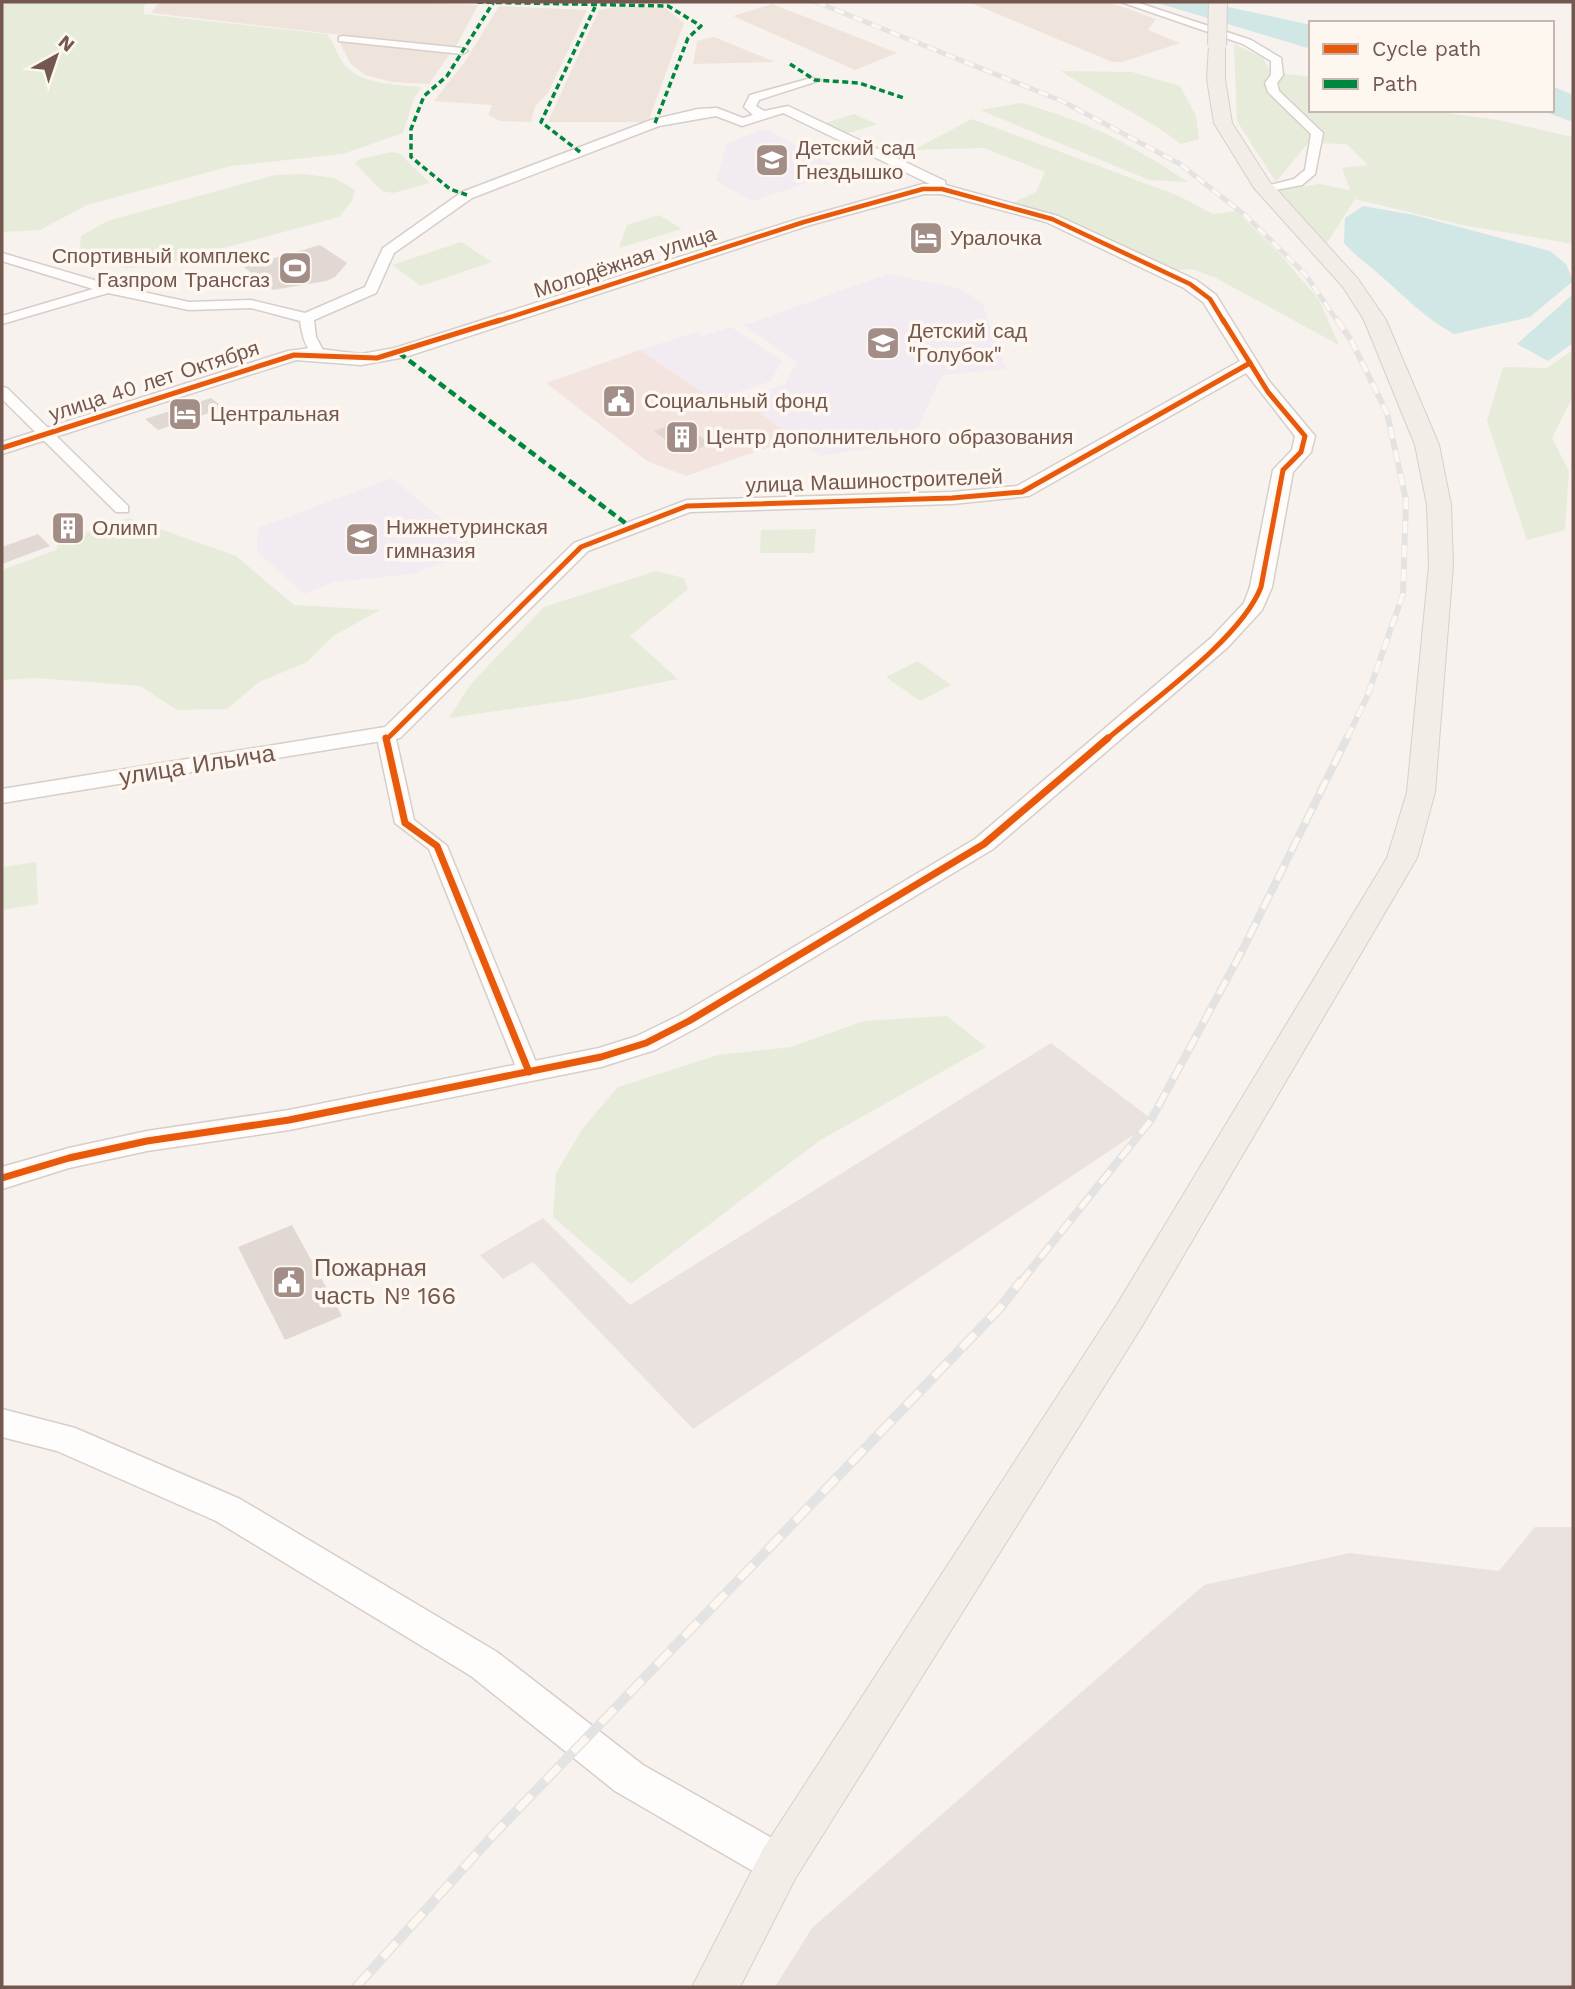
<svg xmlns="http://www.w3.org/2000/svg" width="1575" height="1989" font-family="'Work Sans',sans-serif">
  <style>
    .residential { fill: #efe4db }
    .commercial { fill: #f4e4df }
    .industrial { fill: #eae2de }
    .education { fill: #f3ebf2 }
    .green { fill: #e6ecd9 }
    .water { fill: #d0e7e6 }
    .building { fill: #e1d8d3 }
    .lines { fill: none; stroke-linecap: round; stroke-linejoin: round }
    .minor-casing { stroke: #d6ceca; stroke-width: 3 }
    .tertiary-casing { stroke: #d6ceca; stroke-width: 3 }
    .secondary-casing { stroke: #d7ceca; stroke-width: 3 }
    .primary-casing { stroke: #d8cfcb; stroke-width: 2 }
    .minor { fill: #fefdfc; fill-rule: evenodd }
    .tertiary { fill: #fefdfc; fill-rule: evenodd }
    .secondary { fill: #fefdfc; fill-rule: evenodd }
    .primary { fill: #f2ede7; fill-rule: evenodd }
    .rail-far3-casing { stroke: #e4e3e4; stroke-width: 5 }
    .rail-far2-casing { stroke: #e4e3e4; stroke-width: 6 }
    .rail-far1-casing { stroke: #e4e3e4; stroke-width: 8 }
    .rail-casing { stroke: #e4e3e4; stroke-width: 10 }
    .rail-far3 { stroke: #fef7f0; stroke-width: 3.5; stroke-dasharray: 10; stroke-linecap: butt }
    .rail-far2 { stroke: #fef7f0; stroke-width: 4.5; stroke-dasharray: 12; stroke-linecap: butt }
    .rail-far1 { stroke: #fef7f0; stroke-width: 5; stroke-dasharray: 16; stroke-linecap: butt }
    .rail { stroke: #fef7f0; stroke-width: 7; stroke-dasharray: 20; stroke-linecap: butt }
    .primary-bridge-casing { stroke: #d8cfcb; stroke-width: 20; stroke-linecap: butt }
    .primary-bridge { stroke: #f2ede7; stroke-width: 18 }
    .quiet-far1 { stroke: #00873e; stroke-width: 3.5; stroke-dasharray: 6 3.5; stroke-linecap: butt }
    .quiet { stroke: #00873e; stroke-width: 4.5; stroke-dasharray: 8 4.5; stroke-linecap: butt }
    .cycleway-far2-casing { stroke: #fef7f0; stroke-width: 7 }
    .cycleway-far1-casing { stroke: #fef7f0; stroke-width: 9 }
    .cycleway-casing { stroke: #fef7f0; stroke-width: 11 }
    .cycleway-far2 { stroke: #e8590c; stroke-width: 4.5 }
    .cycleway-far1 { stroke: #e8590c; stroke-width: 5 }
    .cycleway { stroke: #e8590c; stroke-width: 7 }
    .labels { text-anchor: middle; stroke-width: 7; stroke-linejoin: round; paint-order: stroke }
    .far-poi-label { font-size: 21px; fill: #74584f; stroke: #fef7f0; text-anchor: start }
    .far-street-label { font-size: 21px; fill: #74584f; stroke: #fef7f0 }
    .street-label { font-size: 24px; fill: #74584f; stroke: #fef7f0 }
    .poi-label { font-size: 24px; fill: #74584f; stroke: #fef7f0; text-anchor: start }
  </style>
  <rect width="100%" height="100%" fill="#f7f2ed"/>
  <g class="residential">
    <path d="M159 2H409L478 5 455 48 151 13Z"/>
    <path d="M969 2H1109L1156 19 1148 30 1180 43 1123 62H1112Z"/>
    <path d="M772 4 839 30 897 53 855 70 733 16Z"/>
    <path d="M499 6 587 10 548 93 535 106 531 122 500 121 488 115 492 105 434 101 464 63Z"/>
    <path d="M621 6 665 8 684 23 648 122H548L599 10Z"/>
    <path d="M714 37 775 62 693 64 697 41Z"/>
    <path d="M339 41 451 52 429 84 392 82 365 75 350 63Z"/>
  </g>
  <path class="commercial" d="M640 350 708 396 733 394 795 438 686 476 647 461 546 383Z"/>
  <g class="industrial">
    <path d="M1051 1043 1154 1121 693 1429 533 1262 503 1279 480 1255 543 1218 630 1305Z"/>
    <path d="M1535 1527H1573V1987H775L812 1928 1204 1585 1350 1553 1499 1571Z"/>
  </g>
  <g class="education">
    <path d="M765 129 845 171 752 201 716 181 727 143Z"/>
    <path d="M888 274 961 289 982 303 1006 369 942 375 917 429 873 448 820 456 740 399 785 384 797 362 744 325Z"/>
    <path d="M731 327 782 361 771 381 733 394 708 396 640 350 697 332 702 336Z"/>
    <path d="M392 478 479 550 412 574 334 582 304 594 257 551 258 528Z"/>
  </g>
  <g class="green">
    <path d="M2 2H148L144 6V14L327 34C334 43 337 54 343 63 359 85 399 85 422 87L414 98 403 133 343 154 231 166 87 205 40 230 2 232Z"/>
    <path d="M1234 44 1263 58 1270 72 1311 77V110H1425L1498 120 1573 137V244L1462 225 1355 199 1327 243 1275 191 1319 184 1350 190 1342 168 1368 165 1347 144 1308 143 1276 182 1237 121Z"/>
    <path d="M1061 71 1132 72 1180 86 1196 116 1199 139 1181 144C1144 115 1100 97 1061 71Z"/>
    <path d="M1021 103C1089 122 1129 143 1188 182L1149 180 980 110Z"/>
    <path d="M854 114 877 124 846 134 825 123Z"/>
    <path d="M972 119 1179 196 1213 214 1236 211 1281 255 1319 300 1339 345 1216 278 1192 269 1171 271 1067 220 1006 206 1036 192 1045 172 984 148 913 150Z"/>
    <path d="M392 152 400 154 430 183 393 193 382 191 355 163 360 159Z"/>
    <path d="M304 174 334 178 355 190 352 201 339 217 157 266 125 268 96 259 80 248 81 236 107 221 275 175Z"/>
    <path d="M659 215 682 229 619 248 627 225Z"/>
    <path d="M461 242 492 262 421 286 392 265Z"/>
    <path d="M1573 350V396L1552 438 1569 471 1565 530 1527 540 1487 421 1503 367 1547 368Z"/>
    <path d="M129 518 236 556 294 605 380 610 333 636 307 662 259 682 227 709 177 710 140 686 36 678 2 680V570L56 550 59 542Z"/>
    <path d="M816 529 814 553H760L761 530Z"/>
    <path d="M656 571 684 578 688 589 630 636 678 679 579 699 449 718 470 685 544 607Z"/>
    <path d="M918 661 951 685 920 701 886 677Z"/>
    <path d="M36 862 38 904 2 910V867Z"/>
    <path d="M947 1016 986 1047 819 1141 631 1284 553 1217 556 1173 583 1128 618 1087 718 1055 791 1047 864 1021Z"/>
  </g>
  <g class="water">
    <path d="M1154 2H1205L1311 25V49Z"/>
    <path d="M1552 86 1573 95V122L1540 110H1552Z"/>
    <path d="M1363 206 1414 215 1550 251 1566 264 1573 281 1530 317 1454 334C1425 318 1405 297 1381 276 1368 264 1355 256 1344 243L1345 218Z"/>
    <path d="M1573 294V343L1548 361 1517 344Z"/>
  </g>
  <g class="building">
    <path d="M320 245 347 263 335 277 326 281 273 290 244 267Z"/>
    <path d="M211 398 224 408 158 430 145 419Z"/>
    <path d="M679 422 711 444 685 454 654 431Z"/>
    <path d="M38 534 50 546 2 564V547Z"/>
    <path d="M292 1225 342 1316 285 1340 238 1247Z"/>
  </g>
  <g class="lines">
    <g class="minor-casing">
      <g id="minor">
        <path d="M1121 2H1136L1251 40 1281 58 1283 75 1277 83 1279 91 1323 133 1315 174 1302 185 1264 192 1258 188 1294 179 1305 170 1311 134 1268 92 1265 83 1271 75V61L1243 44Z"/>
        <path d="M343 36 462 48 468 51 462 54 339 41V37Z"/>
        <path d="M811 78 821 80 759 100 756 106 764 111 788 106 945 181 947 192H937L934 186 783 113 742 126 716 116 659 126 472 198 394 253 376 293 314 320 316 337 324 352 322 355H312C304 343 302 334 300 321L251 308 189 310 108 293 2 324V316L93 289 2 261V253L111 285 189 302 251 300 305 313 365 287 383 248 462 192 651 120 698 109 717 108 743 118 753 115 744 107 750 95Z"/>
        <path d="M2 387 7 388 128 506V512H116L2 399Z"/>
        <path d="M392 727 401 733 396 739 414 820 447 846 540 1072 537 1077H521L518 1072 429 849 395 823 377 738Z"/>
      </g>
    </g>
    <g class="tertiary-casing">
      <path id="tertiary" d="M923 184H942L1058 216 1196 280 1216 295 1269 381 1315 436 1311 452 1293 472 1272 587 1262 610 1228 647 993 849 698 1027 655 1050 601 1067 289 1130 147 1151 69 1168 2 1189V1167L69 1148 147 1131 289 1110 599 1048 637 1036 680 1015 975 839 1212 637 1244 603 1250 587 1273 470 1292 450 1295 436 1246 373 1029 496 952 504 690 512 588 551 400 738 2 803V789L385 727 574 543 687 500 952 492 1017 486 1240 361 1203 302 1184 288 1046 222 941 194H924L810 225 405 357 361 365 296 360 2 454V442L288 351 311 348 361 354 395 348 798 219Z"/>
    </g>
    <g class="secondary-casing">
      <path id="secondary" d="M2 1409 75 1428 240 1499 497 1652 643 1765 793 1850 799 1864 793 1878 779 1883 765 1878 615 1791 471 1676 216 1521 57 1451 2 1437Z"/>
    </g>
    <g class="primary-casing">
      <path id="primary" d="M1217 40 1225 45V79L1232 123 1269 181 1358 279 1386 320 1439 445 1451 505 1453 565 1435 792 1417 858 1142 1326 795 1879 740 1987H692L763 1849 1116 1306 1387 858 1407 792 1429 565 1427 505 1415 445 1364 320 1343 287 1254 188 1214 123 1207 79 1209 45Z"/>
    </g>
    <use href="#minor" class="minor"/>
    <use href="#tertiary" class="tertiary"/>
    <use href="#secondary" class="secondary"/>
    <use href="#primary" class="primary"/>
    <g class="rail-far3-casing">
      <path id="rail-far3" d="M816 2 1062 101 1180 164 1246 216 1305 274 1338 322"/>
    </g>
    <g class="rail-far2-casing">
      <path id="rail-far2" d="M1337 320 1351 340 1387 413 1406 500 1403 594 1367 697 1346 740"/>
    </g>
    <g class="rail-far1-casing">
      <path id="rail-far1" d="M1020 1283 1151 1120 1243 949 1347 738"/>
    </g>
    <g class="rail-casing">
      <path id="rail" d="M356 1987 497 1831 999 1309 1021 1281"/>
    </g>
    <use href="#rail-far3" class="rail-far3"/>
    <use href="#rail-far2" class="rail-far2"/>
    <use href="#rail-far1" class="rail-far1"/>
    <use href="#rail" class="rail"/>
    <g class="primary-bridge-casing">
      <path id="primary-bridge" d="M1217 45 1218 2"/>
    </g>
    <use href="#primary-bridge" class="primary-bridge"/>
    <g class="quiet-far1">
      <path d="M477 2 668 6 701 26 688 38 655 123"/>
      <path d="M790 64 815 80 859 83 904 98"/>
      <path d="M580 152 541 122 595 7"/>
      <path d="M467 195 450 189 411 157V129L424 96 447 76 493 3"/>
    </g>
    <path class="quiet" d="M399 353 632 528"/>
    <g class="cycleway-far2-casing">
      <path id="cycleway-far2" d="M495 322 804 222 923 189H942L1052 219 1190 284 1210 299 1224 322"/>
    </g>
    <g class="cycleway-far1-casing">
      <g id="cycleway-far1">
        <path d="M2 448 294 355 377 358 500 320"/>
        <path d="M386 740 581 547 687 506 952 498 1022 492 1250 363 1223 320"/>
        <path d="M1106 740C1150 702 1241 639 1261 587L1283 470 1301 452 1305 436 1268 392 1250 363"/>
      </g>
    </g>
    <g class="cycleway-casing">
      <g id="cycleway">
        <path d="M386 738 405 823 437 846 529 1072"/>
        <path d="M2 1178 69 1158 147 1141 289 1120 601 1057 646 1043 689 1021 984 844 1108 738"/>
      </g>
    </g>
    <use href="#cycleway-far2" class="cycleway-far2"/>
    <use href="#cycleway-far1" class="cycleway-far1"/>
    <use href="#cycleway" class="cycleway"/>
  </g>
  <defs>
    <g id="school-square" transform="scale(1.75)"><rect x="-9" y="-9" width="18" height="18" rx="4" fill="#a28e86" stroke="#fef7f0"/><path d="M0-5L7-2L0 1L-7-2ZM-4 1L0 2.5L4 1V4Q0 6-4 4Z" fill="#fff"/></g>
    <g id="hotel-square" transform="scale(1.75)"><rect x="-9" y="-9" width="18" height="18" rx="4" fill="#a28e86" stroke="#fef7f0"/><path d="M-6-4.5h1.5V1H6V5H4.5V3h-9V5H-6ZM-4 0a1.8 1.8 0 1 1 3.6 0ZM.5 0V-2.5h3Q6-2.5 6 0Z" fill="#fff"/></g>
    <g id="stadium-square" transform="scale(1.75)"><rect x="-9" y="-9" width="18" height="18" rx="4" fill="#a28e86" stroke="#fef7f0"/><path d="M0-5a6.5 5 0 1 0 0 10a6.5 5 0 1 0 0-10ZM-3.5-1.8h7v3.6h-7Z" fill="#fff"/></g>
    <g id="civic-square" transform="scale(1.75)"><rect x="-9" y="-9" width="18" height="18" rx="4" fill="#a28e86" stroke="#fef7f0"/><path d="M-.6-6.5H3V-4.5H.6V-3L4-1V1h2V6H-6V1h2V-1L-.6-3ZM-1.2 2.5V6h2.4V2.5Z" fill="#fff"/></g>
    <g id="building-square" transform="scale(1.75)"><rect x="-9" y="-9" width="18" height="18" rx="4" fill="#a28e86" stroke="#fef7f0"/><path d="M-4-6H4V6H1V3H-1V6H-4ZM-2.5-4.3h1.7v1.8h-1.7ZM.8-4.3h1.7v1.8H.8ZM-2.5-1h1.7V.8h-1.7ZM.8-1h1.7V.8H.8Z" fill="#fff"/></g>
  </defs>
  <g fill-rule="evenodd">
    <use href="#school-square" x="772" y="160"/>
    <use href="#hotel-square" x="926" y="238"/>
    <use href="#stadium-square" x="295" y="268"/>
    <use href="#school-square" x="883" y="343"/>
    <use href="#civic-square" x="619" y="401"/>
    <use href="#hotel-square" x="185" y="414"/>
    <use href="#building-square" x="682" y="437"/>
    <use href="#building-square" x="68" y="528"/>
    <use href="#school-square" x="362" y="539"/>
    <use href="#civic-square" x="289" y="1282"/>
  </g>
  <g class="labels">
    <g class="far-poi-label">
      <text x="796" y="155">Детский сад<tspan x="796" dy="24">Гнездышко</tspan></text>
      <text x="950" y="245">Уралочка</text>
      <text x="270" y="263" text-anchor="end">Спортивный комплекс<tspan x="270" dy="24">Газпром Трансгаз</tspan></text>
      <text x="908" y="338">Детский сад<tspan x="908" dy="24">"Голубок"</tspan></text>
      <text x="644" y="408">Социальный фонд</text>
      <text x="210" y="421">Центральная</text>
      <text x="706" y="444">Центр дополнительного образования</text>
      <text x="386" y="534">Нижнетуринская<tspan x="386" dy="24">гимназия</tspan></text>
      <text x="92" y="535">Олимп</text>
    </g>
    <g class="far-street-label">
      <text transform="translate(625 262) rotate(-18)" y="7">Молодёжная улица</text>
      <text transform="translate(154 381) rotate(-18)" y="7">улица 40 лет Октября</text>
      <text transform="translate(874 481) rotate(-2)" y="7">улица Машиностроителей</text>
    </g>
    <g class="street-label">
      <text transform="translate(197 765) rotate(-9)" y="8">улица Ильича</text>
    </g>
    <g class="poi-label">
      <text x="314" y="1276">Пожарная<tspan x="314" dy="28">часть № 166</tspan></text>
    </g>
  </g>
  <rect width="1575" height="1989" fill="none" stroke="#74584f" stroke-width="7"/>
  <rect x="1309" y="21" width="245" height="91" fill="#fef7f0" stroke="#c7b7b0" stroke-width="2"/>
  <rect x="1323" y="44" width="35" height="10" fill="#e8590c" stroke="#c7b7b0" stroke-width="2"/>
  <text x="1372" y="56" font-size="21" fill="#74584f">Cycle path</text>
  <rect x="1323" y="79" width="35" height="10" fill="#00873e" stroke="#c7b7b0" stroke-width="2"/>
  <text x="1372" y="91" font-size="21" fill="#74584f">Path</text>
  <g transform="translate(56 56) rotate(40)" stroke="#fef7f0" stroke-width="5" paint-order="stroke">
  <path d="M0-5L12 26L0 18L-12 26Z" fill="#74584f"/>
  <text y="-10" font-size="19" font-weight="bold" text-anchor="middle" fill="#74584f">N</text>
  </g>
</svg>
